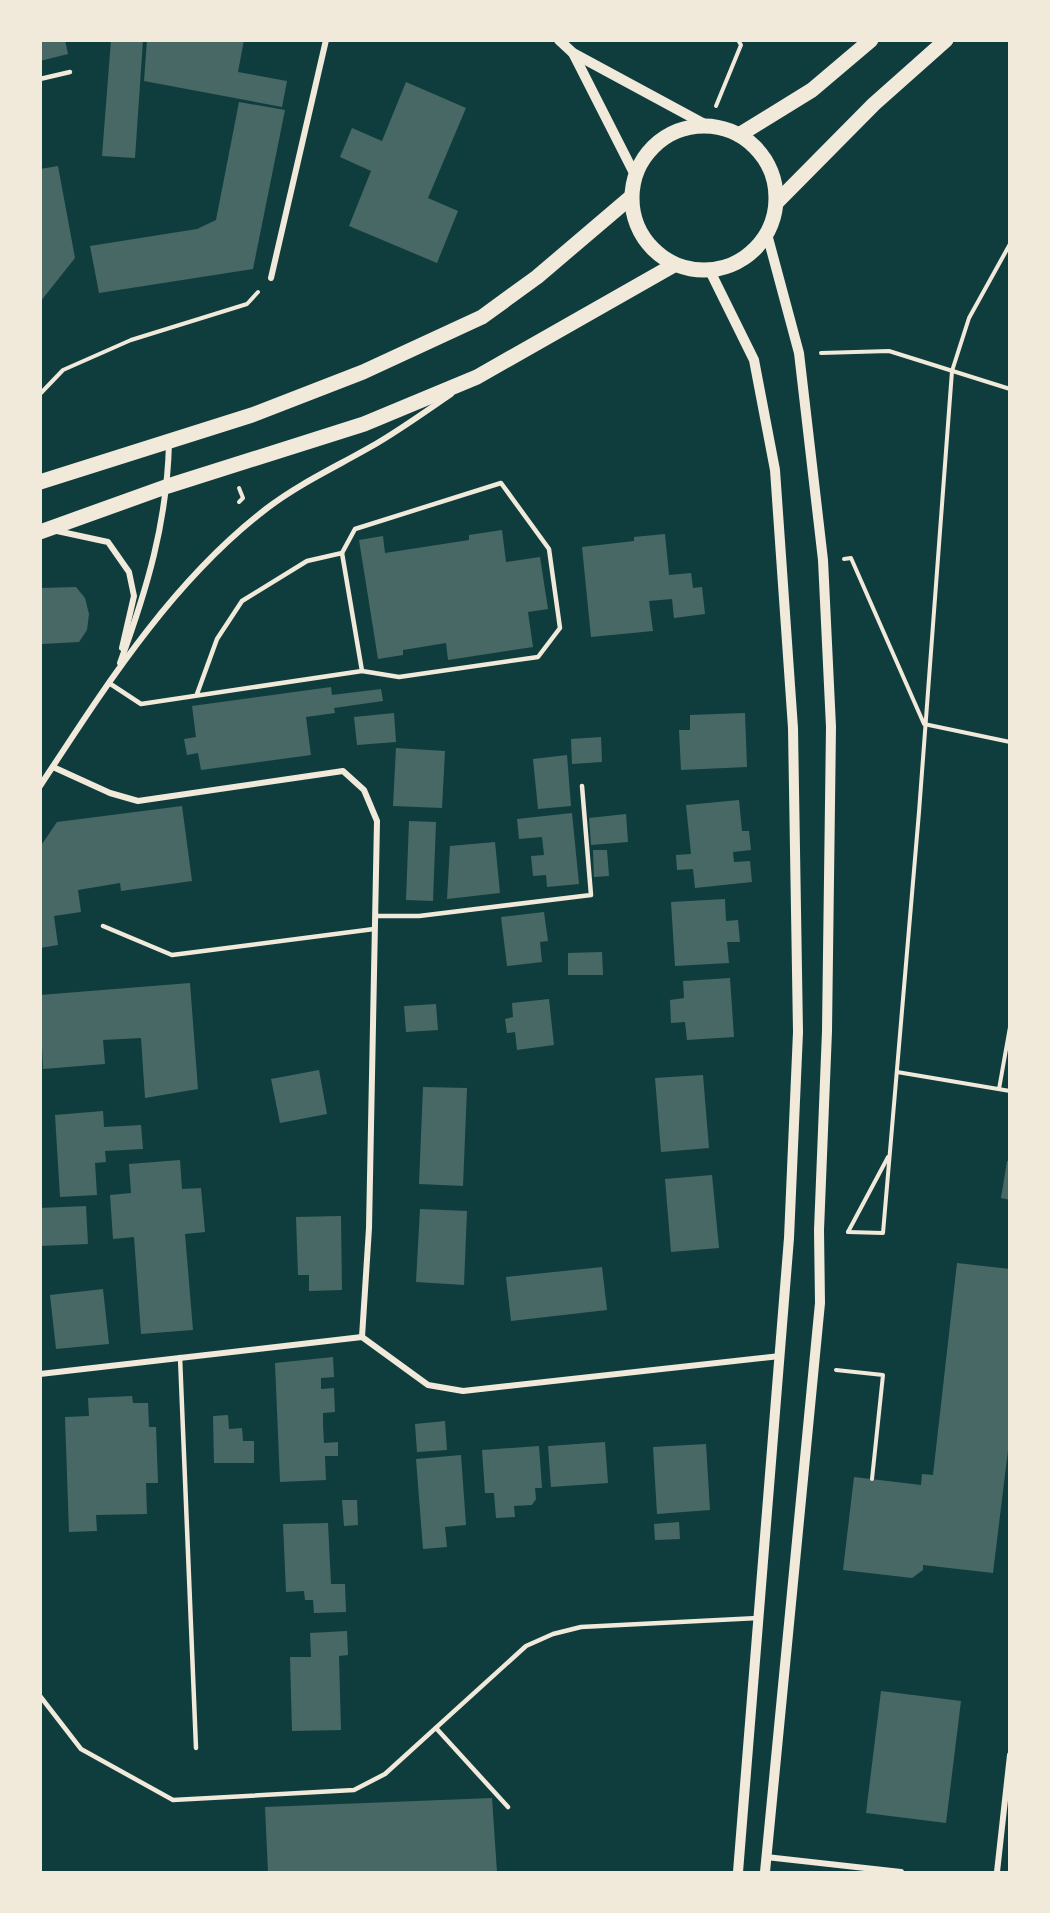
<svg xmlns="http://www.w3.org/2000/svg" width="1050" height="1913" font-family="Inter,sans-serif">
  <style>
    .building { fill: #486865 }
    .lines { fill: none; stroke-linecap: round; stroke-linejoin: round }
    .path { stroke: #f1e9da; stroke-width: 4 }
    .service { stroke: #f1e9da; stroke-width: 4.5 }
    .minor { stroke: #f1e9da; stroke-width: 6 }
    .tertiary { stroke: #f1e9da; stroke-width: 10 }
    .primary { stroke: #f1e9da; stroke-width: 15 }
  </style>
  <rect width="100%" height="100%" fill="#0f3d3e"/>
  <g class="building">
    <path d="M40 40H65L68 54 40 61Z"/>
    <path d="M111 40H143L135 158 102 156Z"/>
    <path d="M147 40H244L238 72 287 81 282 107 144 81Z"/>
    <path d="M406 82 466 108 428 198 458 211 437 263 349 226 371 171 340 157 352 128 382 141Z"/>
    <path d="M239 102 285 110 253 269 99 293 90 246 197 229 216 220Z"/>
    <path d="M58 166 75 258 40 302V169Z"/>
    <path d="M502 530 506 562 540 557 548 609 528 612 533 647 448 660 446 643 403 650V655L378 659 359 540 383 536 385 553 469 540V535Z"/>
    <path d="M665 534 669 575 691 573 693 588 702 587 705 614 674 618 672 599 649 601 653 631 591 637 582 547 634 541V537Z"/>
    <path d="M76 587 85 598 89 614 87 630 79 642 42 644 40 588Z"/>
    <path d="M331 687 332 695 381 689 383 701 334 708 335 713 306 717 311 755 201 770 198 753 187 755 184 739 196 737 192 706Z"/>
    <path d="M394 713 396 742 357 745 354 717Z"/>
    <path d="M745 713 747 767 681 770 679 730H690V715Z"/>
    <path d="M601 737 602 762 572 764 571 739Z"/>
    <path d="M396 748 445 751 442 808 393 806Z"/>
    <path d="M567 755 571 806 538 809 533 759Z"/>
    <path d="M739 800 742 831H749L751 850 733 852 734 862 750 861 752 882 695 888 693 869 677 870 676 855 691 854 686 805Z"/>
    <path d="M182 806 192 881 121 891 120 883 78 890 81 912 54 916 58 945 40 948V847L57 822Z"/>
    <path d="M572 813 579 884 547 887 546 875 533 876 531 856 544 855 542 837 519 839 517 819Z"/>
    <path d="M626 814 628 842 591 845 589 818Z"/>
    <path d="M409 821 436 822 433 901 406 900Z"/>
    <path d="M495 842 500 893 447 899 450 846Z"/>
    <path d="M593 850H607L609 876 594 877Z"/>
    <path d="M725 899 726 921 738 920 740 942H727L729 963 675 966 671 902Z"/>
    <path d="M544 912 548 941 540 942 542 962 507 966 501 917Z"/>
    <path d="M602 952 603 975H568V953Z"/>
    <path d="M730 978 734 1037 687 1040 685 1022 671 1023 670 1000 684 998 683 981Z"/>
    <path d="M190 983 198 1089 145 1098 141 1038 103 1040 105 1064 43 1069 40 995Z"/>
    <path d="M549 999 554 1045 517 1050 515 1032 507 1033 505 1019 513 1017 512 1003Z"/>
    <path d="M436 1004 438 1030 406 1032 404 1006Z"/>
    <path d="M319 1070 327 1114 280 1123 271 1079Z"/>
    <path d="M703 1075 709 1148 661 1152 655 1078Z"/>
    <path d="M423 1087 467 1088 463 1186 419 1184Z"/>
    <path d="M103 1111 104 1127 141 1125 143 1149 105 1151 106 1162 95 1163 97 1195 60 1197 55 1115Z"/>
    <path d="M180 1160 182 1189 201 1188 205 1232 185 1234 193 1330 141 1334 134 1237 113 1239 110 1195 131 1193 129 1164Z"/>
    <path d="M1007 1161H1010V1200L1001 1198Z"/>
    <path d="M712 1175 719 1248 671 1252 665 1179Z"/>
    <path d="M86 1206 88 1244 40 1246V1208Z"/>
    <path d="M420 1209 467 1211 464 1285 416 1282Z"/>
    <path d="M341 1216 342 1290 309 1291V1275H298L296 1217Z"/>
    <path d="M957 1263 1010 1269V1434L993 1573 923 1565V1570L912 1578 843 1570 854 1477 921 1485 922 1474 933 1475Z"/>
    <path d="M602 1267 607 1310 511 1321 506 1277Z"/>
    <path d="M103 1289 109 1344 56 1349 50 1295Z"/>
    <path d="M333 1357 334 1377 321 1378V1389L334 1388 335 1412 323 1413V1425L324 1443 338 1442V1456H325L326 1480 280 1482 275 1363Z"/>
    <path d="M132 1396 133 1403H148L149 1427H156L158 1483H146L147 1514 96 1515 97 1531 69 1532 65 1417 89 1416 88 1398Z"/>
    <path d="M228 1415 229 1429 242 1428 243 1441H254V1463H214L213 1416Z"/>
    <path d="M445 1421 447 1450 417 1452 415 1424Z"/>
    <path d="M605 1442 608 1483 551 1487 548 1446Z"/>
    <path d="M706 1444 710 1510 657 1514 653 1447Z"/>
    <path d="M539 1446 542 1488H535L536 1499 532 1505 514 1506 515 1517 496 1518 494 1493H485L482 1450Z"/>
    <path d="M461 1455 466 1525 445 1527 447 1547 423 1549 416 1459Z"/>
    <path d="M342 1500H357L358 1525 344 1526Z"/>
    <path d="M679 1522 680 1539 655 1540 654 1524Z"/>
    <path d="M328 1523 331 1584H345L346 1612 314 1613 313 1600H305L304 1591 286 1592 283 1524Z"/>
    <path d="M347 1631 348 1655 339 1656 341 1730 292 1731 290 1657H311L310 1633Z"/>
    <path d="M881 1691 961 1701 946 1823 866 1813Z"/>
    <path d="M492 1798 497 1872H268L265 1807Z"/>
  </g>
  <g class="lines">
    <g class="path">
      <path d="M716 106 741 45 738 40"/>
      <path d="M821 353 889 351 1010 389"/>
      <path d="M40 394 63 370 131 340 247 304 258 292"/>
      <path d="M239 488 243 498 239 502"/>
      <path d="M844 559 851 558 924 724 1010 742"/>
      <path d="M897 1072 1010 1091"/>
      <path d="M999 1089 1010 1027"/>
      <path d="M848 1232 883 1233 919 812 952 371 969 318 1010 244"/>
      <path d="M848 1232 888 1157"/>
      <path d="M836 1370 883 1375 872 1479"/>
    </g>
    <g class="service">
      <path d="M40 79 70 72"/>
      <path d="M342 553 355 529 501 483 549 549 560 628 538 657 399 677 362 671"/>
      <path d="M109 683 141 704 362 671 342 553 307 561 242 601 217 639 197 694"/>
      <path d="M375 916H419L591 895 582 786"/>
      <path d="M103 926 172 955 374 929"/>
      <path d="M180 1357 196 1748"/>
      <path d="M40 1696 81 1749 173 1800 354 1790 385 1774 526 1646 553 1634 581 1627 758 1618"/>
      <path d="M436 1728 508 1807"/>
    </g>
    <g class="minor">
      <path d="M271 278 326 40"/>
      <path d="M57 531 108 542 129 572 134 596 122 648"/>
      <path d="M120 663C147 589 167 523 169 443"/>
      <path d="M53 767 110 793 138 801 343 771 364 790 377 821 369 1228 362 1337"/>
      <path d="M40 786C105 687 171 582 266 509 301 482 342 464 379 442 404 427 428 410 451 394"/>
      <path d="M362 1337 428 1385 463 1391 780 1356"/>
      <path d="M40 1374 362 1337"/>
      <path d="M766 1857 901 1872"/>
      <path d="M997 1872 1010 1755"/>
    </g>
    <g class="tertiary">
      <path d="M559 40 573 53 708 126"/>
      <path d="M573 53 635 175"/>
      <path d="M710 271 754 360 775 470 793 728 798 1032 789 1238 738 1872"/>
      <path d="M765 1872 820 1303 819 1230 827 1031 831 727 823 560 799 353 767 234"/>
    </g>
    <g class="primary">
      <circle cx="704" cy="198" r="72"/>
      <path d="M739 135 812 90 871 40"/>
      <path d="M777 202 874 104 946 40"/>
      <path d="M40 482 252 415 363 372 482 317 537 277 631 197"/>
      <path d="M40 532 168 486 364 424 477 377 674 265"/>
    </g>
  </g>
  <rect width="1050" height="1913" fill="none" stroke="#f1e9da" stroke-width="84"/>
</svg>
